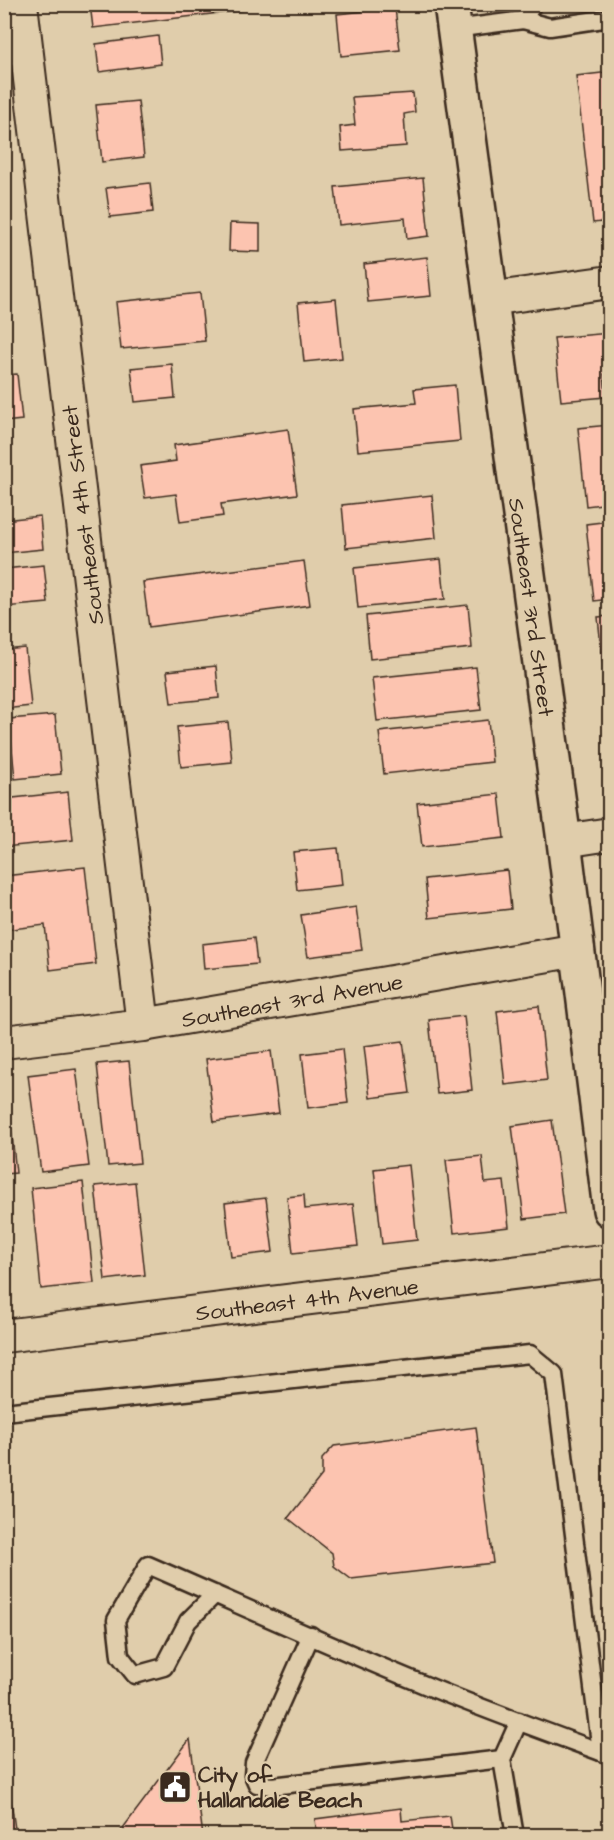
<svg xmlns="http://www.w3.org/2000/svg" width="614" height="1840" font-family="'Architects Daughter',sans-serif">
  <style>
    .building { fill: #fcc4b0; stroke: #3b2a1e; stroke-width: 1.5 }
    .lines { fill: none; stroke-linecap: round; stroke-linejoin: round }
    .service-casing { stroke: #3b2a1e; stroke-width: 21 }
    .minor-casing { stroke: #3b2a1e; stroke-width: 36 }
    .tertiary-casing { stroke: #3b2a1e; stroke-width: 38 }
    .service { stroke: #e0cdab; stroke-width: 16 }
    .minor { stroke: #e0cdab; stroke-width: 32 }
    .tertiary { stroke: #e0cdab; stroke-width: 33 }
    .labels { text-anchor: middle; stroke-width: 4.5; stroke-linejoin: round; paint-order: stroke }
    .street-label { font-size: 22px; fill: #3b2a1e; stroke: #e0cdab }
    .poi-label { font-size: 22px; font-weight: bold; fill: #3b2a1e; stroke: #e0cdab; text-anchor: start }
  </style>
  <rect width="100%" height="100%" fill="#e0cdab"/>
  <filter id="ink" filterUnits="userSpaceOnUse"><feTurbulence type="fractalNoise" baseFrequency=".0167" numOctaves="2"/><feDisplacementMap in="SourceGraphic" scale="12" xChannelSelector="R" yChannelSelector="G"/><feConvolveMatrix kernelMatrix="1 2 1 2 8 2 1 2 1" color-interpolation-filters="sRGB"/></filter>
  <g filter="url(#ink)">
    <g class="building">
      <path d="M90 4H244L245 10 93 28Z"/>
      <path d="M395 8 400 50 341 56 337 14Z"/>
      <path d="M158 36 161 64 99 72 96 44Z"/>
      <path d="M610 72V221L593 223 576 76Z"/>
      <path d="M413 93 415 112 404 114 406 146 342 151 340 127 355 125 352 97Z"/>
      <path d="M138 101 144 157 102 162 96 105Z"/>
      <path d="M423 178 429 236 407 239 405 218 339 225 335 187Z"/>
      <path d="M150 183 153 212 110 217 106 188Z"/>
      <path d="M230 223 260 224V252L229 251Z"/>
      <path d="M427 257 431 296 368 302 364 264Z"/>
      <path d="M200 293 205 341 121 349 116 302Z"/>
      <path d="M336 299 342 358 304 362 298 303Z"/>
      <path d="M610 333V374H604L606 397 561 401 554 338Z"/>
      <path d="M172 364 175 398 135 402 131 368Z"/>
      <path d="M17 374 22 420 4 422V375Z"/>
      <path d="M455 385 460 441 358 451 354 409 416 403 414 389Z"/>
      <path d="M610 425V503L586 506 578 428Z"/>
      <path d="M288 429 297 494 221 504 223 516 180 522 176 494 145 498 140 466 176 461 174 445Z"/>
      <path d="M432 495 436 538 346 548 342 505Z"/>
      <path d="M40 516 43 549 4 553V520Z"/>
      <path d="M610 521V599L594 601 586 524Z"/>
      <path d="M441 559 445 599 358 608 354 568Z"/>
      <path d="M304 561 310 605 149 627 143 582Z"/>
      <path d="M44 565 48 603 4 607V569Z"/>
      <path d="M468 605 472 648 370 659 366 616Z"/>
      <path d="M610 616V695L606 696 598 617Z"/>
      <path d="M25 648 31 706 4 709V650Z"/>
      <path d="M216 666 219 698 171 703 167 671Z"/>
      <path d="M476 667 481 710 377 721 372 678Z"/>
      <path d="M55 715 61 774 15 779 9 719Z"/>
      <path d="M488 720 492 762 384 774 379 732Z"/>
      <path d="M228 722 232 762 181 767 177 727Z"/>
      <path d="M68 792 73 840 4 847V799Z"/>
      <path d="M499 794 504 838 422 847 417 803Z"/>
      <path d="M338 848 342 885 297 890 293 852Z"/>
      <path d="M85 867 96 964 50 970 45 925 4 930V876Z"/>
      <path d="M507 870 511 909 429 918 425 879Z"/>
      <path d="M356 907 362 950 308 957 301 915Z"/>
      <path d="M254 938 257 964 204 969 202 944Z"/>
      <path d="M539 1006 547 1080 505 1085 497 1011Z"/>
      <path d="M464 1016 472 1090 437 1094 429 1020Z"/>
      <path d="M403 1041 410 1093 370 1098 364 1046Z"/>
      <path d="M342 1049 348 1103 308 1108 302 1054Z"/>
      <path d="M271 1051 279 1113 214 1122 206 1059Z"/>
      <path d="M129 1061 140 1163 108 1166 97 1064Z"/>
      <path d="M76 1069 89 1166 41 1172 28 1075Z"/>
      <path d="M4 1079H6L16 1173 4 1174Z"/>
      <path d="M552 1120 564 1214 524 1219 512 1126Z"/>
      <path d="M482 1156 485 1183 504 1181 509 1227 454 1233 446 1160Z"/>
      <path d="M409 1165 417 1240 382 1244 374 1169Z"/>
      <path d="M83 1182 94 1283 41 1289 31 1188Z"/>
      <path d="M135 1182 145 1275 105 1280 95 1186Z"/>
      <path d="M304 1195 305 1209 353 1204 358 1246 293 1253 287 1197Z"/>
      <path d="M266 1198 273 1252 231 1257 225 1203Z"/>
      <path d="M4 1221 12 1284H4Z"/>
      <path d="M476 1427 493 1563 351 1579 334 1566 332 1553 288 1518 322 1475V1459L334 1446Z"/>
      <path d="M190 1739 203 1836H117Z"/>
      <path d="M4 1752 16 1836H4Z"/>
      <path d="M401 1808 402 1821 450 1816 453 1836H317L315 1819Z"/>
    </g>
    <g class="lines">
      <g class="service-casing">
        <g id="service">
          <path d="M523 20 550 27 610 18"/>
          <path d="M454 29 523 20 533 4"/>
          <path d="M4 1412 530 1354 554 1374 601 1752"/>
          <path d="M215 1594 188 1621 164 1667 135 1675 120 1656 116 1620 148 1565C240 1605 332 1647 425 1685 485 1710 547 1732 609 1755"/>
          <path d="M311 1635 254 1763 253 1775 257 1784 272 1786 502 1759"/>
          <path d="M515 1836 502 1759 519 1721"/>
        </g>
      </g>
      <g class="minor-casing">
        <g id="minor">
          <path d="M21 4 143 1025"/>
          <path d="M490 299 610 282"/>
          <path d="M564 841 610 834"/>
          <path d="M4 1042 143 1025 578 950"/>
          <path d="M4 1336 610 1261"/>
        </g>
      </g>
      <g class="tertiary-casing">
        <path id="tertiary" d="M451 4 564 841 610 1210"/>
      </g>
      <use href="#service" class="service"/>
      <use href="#minor" class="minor"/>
      <use href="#tertiary" class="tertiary"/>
    </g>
  </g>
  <defs>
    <g id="civic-square" transform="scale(1.725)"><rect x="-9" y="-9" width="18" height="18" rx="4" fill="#3b2a1e" stroke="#e0cdab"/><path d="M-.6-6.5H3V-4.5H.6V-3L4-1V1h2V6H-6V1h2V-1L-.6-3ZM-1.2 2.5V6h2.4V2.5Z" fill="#fff"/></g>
  </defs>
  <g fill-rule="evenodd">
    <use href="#civic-square" x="175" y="1787"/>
  </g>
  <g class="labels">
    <g class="street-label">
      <text transform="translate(82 515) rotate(-97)" y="8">Southeast 4th Street</text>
      <text transform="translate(532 607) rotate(82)" y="8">Southeast 3rd Street</text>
      <text transform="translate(292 1000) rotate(-10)" y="8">Southeast 3rd Avenue</text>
      <text transform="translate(307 1299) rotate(-7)" y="8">Southeast 4th Avenue</text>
    </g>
    <g class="poi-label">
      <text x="198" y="1782">City of<tspan x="198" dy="25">Hallandale Beach</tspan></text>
    </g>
  </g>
  <rect width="614" height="1840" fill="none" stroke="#e0cdab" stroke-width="24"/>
  <rect x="12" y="12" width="590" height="1816" fill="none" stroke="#3b2a1e" stroke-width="2" filter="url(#ink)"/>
</svg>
